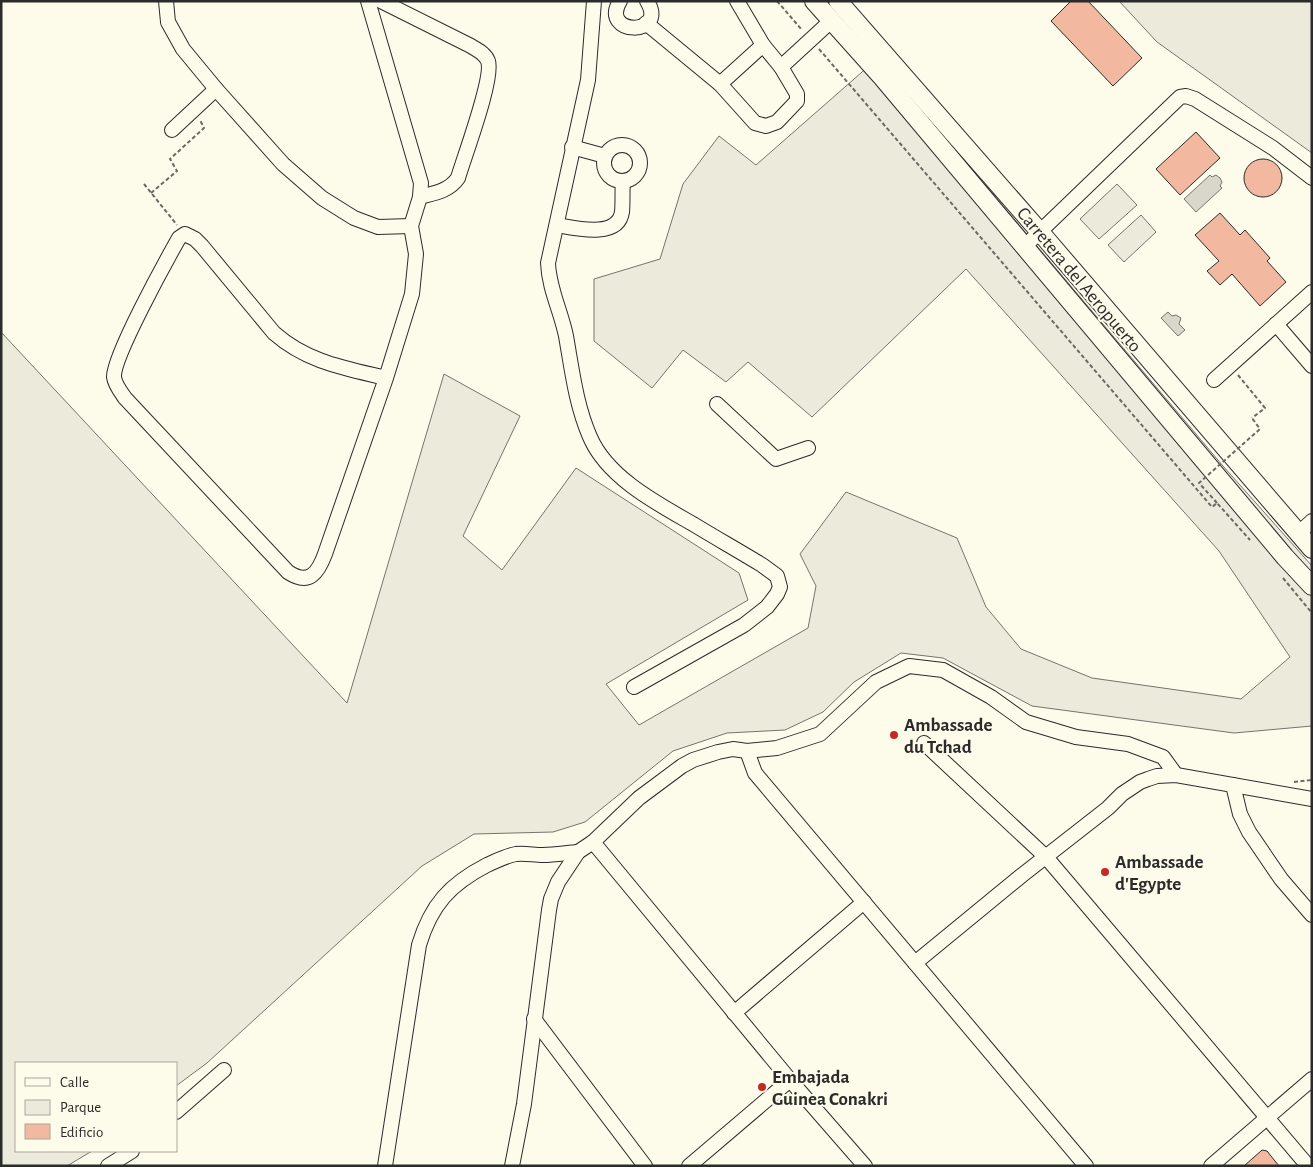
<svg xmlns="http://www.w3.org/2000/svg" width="1313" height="1167" font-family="'Alegreya Sans',sans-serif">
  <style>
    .green { fill: #ecebdb; stroke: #74746e }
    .water { fill: #d8d7c9; stroke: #74746e }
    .building { fill: #f2b8a0; stroke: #2b2b2b }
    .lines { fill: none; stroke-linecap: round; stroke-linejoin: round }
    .minor-casing { stroke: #2b2b2b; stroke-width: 16 }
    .major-casing { stroke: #2b2b2b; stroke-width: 20 }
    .path { stroke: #6a6964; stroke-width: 2; stroke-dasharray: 4 2.5; stroke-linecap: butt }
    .minor { stroke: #fdfbea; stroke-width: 14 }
    .major { stroke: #fdfbea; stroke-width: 18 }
    .path-bridge { stroke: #6a6964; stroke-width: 2; stroke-dasharray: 4 2.5; stroke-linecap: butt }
    .poi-dot { fill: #c62828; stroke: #fdfbea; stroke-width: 2 }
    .labels { text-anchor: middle; stroke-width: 4; stroke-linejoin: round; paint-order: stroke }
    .street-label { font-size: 19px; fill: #2b2b2b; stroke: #fdfbea }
    .poi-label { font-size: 19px; font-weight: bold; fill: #2b2b2b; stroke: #fdfbea; text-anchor: start }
  </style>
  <rect width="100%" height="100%" fill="#fdfbea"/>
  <g class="green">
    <path d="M1119 1H1312V153L1157 42Z"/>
    <path d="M878 58 1223 466 1312 566V726L1234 733 1032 706 943 658 901 653 854 682 823 712 785 730 727 733 673 751 585 822 553 832 474 834 422 866 207 1063 176 1086V1063H16V1151H92L67 1166H1V332L347 703 444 374 520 416 463 536 502 570 576 468 739 573 748 600 606 684 639 725 808 628 816 586 800 554 846 492 957 538 986 607 1021 649 1092 678 1241 699 1290 657 1219 551 966 269 812 417 748 362 726 382 683 350 652 388 594 341V279L660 259 683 184 719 136 756 165Z"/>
    <path d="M1117 184 1137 205 1099 239 1080 219Z"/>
    <path d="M1141 215 1156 232 1124 262 1108 245Z"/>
  </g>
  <g class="water">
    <path d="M1210 175 1212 177 1216 175 1220 178 1222 182 1220 186 1222 188 1196 212 1184 199Z"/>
    <path d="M1168 312 1172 316 1176 315 1181 318 1179 324 1185 330 1178 336 1161 318Z"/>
  </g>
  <g class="building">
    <path d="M1071 1H1088L1142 58 1113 86 1051 21Z"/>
    <path d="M1196 132 1220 158 1180 195 1156 169Z"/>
    <circle cx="1263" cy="178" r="19"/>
    <path d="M1220 213 1240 235 1245 230 1270 258 1267 261 1286 282 1260 306 1232 274 1220 285 1207 271 1219 261 1195 235Z"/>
    <path d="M1262 1150 1267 1151 1279 1166H1244Z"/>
  </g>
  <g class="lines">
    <g class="minor-casing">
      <g id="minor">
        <path d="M166 1 168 22 183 49 216 89 283 164 322 198 354 218 378 227 411 226"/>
        <path d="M368 1 421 183 420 197 411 226 416 254 412 294 386 378 325 554C318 573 309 586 288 572L125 398C121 392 115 385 114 377 113 357 166 261 179 238L185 234 195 239 202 246 274 333C307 362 344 368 386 378"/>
        <path d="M381 1 471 46C477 50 485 53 488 61 494 78 464 157 458 178 449 191 435 193 420 197"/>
        <path d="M594 1 588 80 548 263C549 289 561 311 566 336 572 370 576 405 590 437 607 477 656 503 693 524 716 538 739 551 762 565L777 576 780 587 777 594 767 607 744 625 634 687"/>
        <path d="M620 1C599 36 669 37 647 1"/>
        <path d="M737 1 763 45 781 67"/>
        <path d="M646 23 720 84 755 123 766 126 777 122 797 101V94L781 67 831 21"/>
        <path d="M720 84 763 45"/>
        <path d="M172 130 216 89"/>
        <circle cx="622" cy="163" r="18"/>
        <path d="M572 147 605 156"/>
        <path d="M557 225C575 228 618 239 622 212 623 202 622 191 623 181"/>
        <path d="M1025 246 1180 97 1186 96 1195 99 1273 148 1312 178"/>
        <path d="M1276 324 1312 366"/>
        <path d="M1214 380 1312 292"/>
        <path d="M717 404 776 459 808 448"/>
        <path d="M1298 534 1312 521"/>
        <path d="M924 743 1046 857 1308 1166"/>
        <path d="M747 751 755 773 1086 1166"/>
        <path d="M1233 785 1240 814 1249 832 1281 879 1312 915"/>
        <path d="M593 842 790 1080 865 1166"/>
        <path d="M915 963 1021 876 1108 808 1122 794 1140 782 1148 779 1157 776 1176 775 1312 799"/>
        <path d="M734 1013 864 902"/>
        <path d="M534 1019 645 1166"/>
        <path d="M176 1112 224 1070"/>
        <path d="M108 1166 132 1151"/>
        <path d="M385 1166 419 945C431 905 450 884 487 865 496 861 505 856 516 854 525 853 534 855 543 855 554 855 566 853 578 852"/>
        <path d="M512 1166 524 1104 549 910 551 899 558 882 578 852 593 842 639 798 682 766 693 760 718 752 733 749 747 751 777 748 820 734 876 682 909 666 943 670 991 697 1026 722 1076 737 1128 744 1163 757 1176 775"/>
        <path d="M689 1166 790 1080"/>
        <path d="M1211 1166 1312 1079"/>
      </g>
    </g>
    <g class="major-casing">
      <g id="major">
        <path d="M814 1 882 77 1285 557 1312 586"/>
        <path d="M838 1 1040 232 1312 549"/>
      </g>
    </g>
    <g class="path">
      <path d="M777 1 802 30"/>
      <path d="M819 49 1212 507 1217 503 1250 540"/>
      <path d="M144 184 177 225"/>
      <path d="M151 193 177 171 170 159 204 128 200 120"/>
      <path d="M1238 375 1265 408 1252 418"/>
      <path d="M1283 578 1312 613"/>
      <path d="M1294 782 1312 780"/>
    </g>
    <use href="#minor" class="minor"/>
    <use href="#major" class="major"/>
    <path class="path-bridge" d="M1217 503 1199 483 1260 429 1252 418"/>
  </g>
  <g class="poi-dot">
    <circle cx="894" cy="735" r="5"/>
    <circle cx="1105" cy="872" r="5"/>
    <circle cx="762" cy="1087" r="5"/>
  </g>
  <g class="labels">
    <g class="street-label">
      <text transform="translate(1080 279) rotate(50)" y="7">Carretera del Aeropuerto</text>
    </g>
    <g class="poi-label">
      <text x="904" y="731">Ambassade<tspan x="904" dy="22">du Tchad</tspan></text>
      <text x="1115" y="868">Ambassade<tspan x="1115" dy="22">d'Egypte</tspan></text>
      <text x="772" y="1083">Embajada<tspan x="772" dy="22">Guinea Conakri</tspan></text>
    </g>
  </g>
  <rect width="1313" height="1167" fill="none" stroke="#2b2b2b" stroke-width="5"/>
  <rect x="15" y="1062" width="162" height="90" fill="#fdfbea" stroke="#a9a89e"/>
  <rect x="25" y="1078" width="25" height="8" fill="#fdfbea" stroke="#a9a89e"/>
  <text x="60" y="1087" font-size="15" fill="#2b2b2b">Calle</text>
  <rect x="25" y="1100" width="25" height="15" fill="#ecebdb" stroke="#a9a89e"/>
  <text x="60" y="1112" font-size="15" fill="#2b2b2b">Parque</text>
  <rect x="25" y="1124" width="25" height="15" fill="#f2b8a0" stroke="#a9a89e"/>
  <text x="60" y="1137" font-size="15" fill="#2b2b2b">Edificio</text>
</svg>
